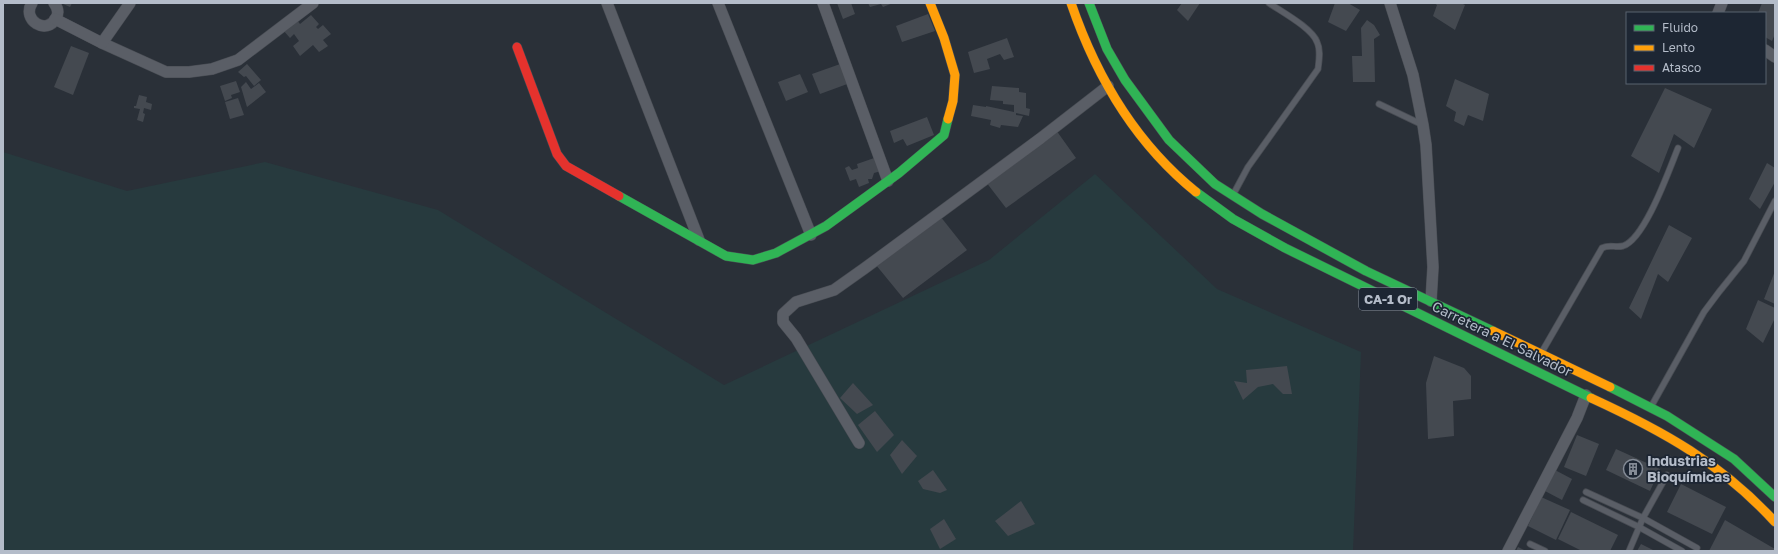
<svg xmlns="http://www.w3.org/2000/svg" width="1778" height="554" font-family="'Golos Text',sans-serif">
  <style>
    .green { fill: #273a3e }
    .building { fill: #444950 }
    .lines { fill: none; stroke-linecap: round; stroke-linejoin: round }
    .lane-casing { stroke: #484c53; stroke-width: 7 }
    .street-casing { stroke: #484c53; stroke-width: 12 }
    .fast-casing { stroke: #484c53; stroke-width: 10 }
    .slow-casing { stroke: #484c53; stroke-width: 10 }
    .jam-casing { stroke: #484c53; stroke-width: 10 }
    .lane { stroke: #5a5e66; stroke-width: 5.5 }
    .street { stroke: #5a5e66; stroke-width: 11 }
    .fast { stroke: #30b455; stroke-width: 9 }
    .slow { stroke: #ff9f0a; stroke-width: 9 }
    .jam { stroke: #e5322d; stroke-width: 9 }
    .labels { text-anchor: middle; stroke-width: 3.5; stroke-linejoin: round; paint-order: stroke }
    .shield { fill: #1d2633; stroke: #878f9c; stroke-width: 1 }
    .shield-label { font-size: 13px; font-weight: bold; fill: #b4bcc9 }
    .street-label { font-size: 14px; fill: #b4bcc9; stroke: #1d2633 }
    .poi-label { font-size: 14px; font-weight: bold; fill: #b4bcc9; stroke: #1d2633; text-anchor: start }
  </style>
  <rect width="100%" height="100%" fill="#2a3038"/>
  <path class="green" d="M3 152 127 191 265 162 438 210 724 385 989 260 1095 174 1217 289 1361 352 1353 551H3Z"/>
  <g class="building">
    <path d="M61 3H72L70 7Z"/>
    <path d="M837 3H851L855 14 843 19Z"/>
    <path d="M868 3H893L883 7 881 4 870 7Z"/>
    <path d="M1182 3H1200L1188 21 1177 10Z"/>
    <path d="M1335 3H1348L1360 10 1346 31 1328 22Z"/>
    <path d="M1434 3H1461L1465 5 1455 30 1433 16 1437 5Z"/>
    <path d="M1762 3 1775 4V34L1772 41 1765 37V13H1758Z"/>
    <path d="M928 14 935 31 902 42 896 26Z"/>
    <path d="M311 15 319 24 316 27 318 29 323 25 331 34 323 40 328 46 319 52 313 45 300 56 293 46 299 41 294 34 290 38 283 30 296 19 300 24Z"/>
    <path d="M1367 20 1374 25 1380 35 1374 39 1375 82H1353L1352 56H1362L1361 28Z"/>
    <path d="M1007 38 1014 57 1004 60 1000 54 987 59 990 69 974 73 968 52Z"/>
    <path d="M71 46 89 53 73 95 54 87Z"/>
    <path d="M843 63 850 83 820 94 812 74Z"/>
    <path d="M247 64 261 80 254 86 246 76 244 77 238 72Z"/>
    <path d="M800 74 808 92 786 101 778 82Z"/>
    <path d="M1455 79 1489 94 1483 121 1468 115 1464 126 1454 121 1456 112 1446 106Z"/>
    <path d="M236 81 240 92 231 95 232 98 225 101 220 86Z"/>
    <path d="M246 82 251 89 259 83 266 92 247 107 241 87Z"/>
    <path d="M992 86 1019 88V92L1026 93V108L1030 109 1029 116 1016 113V115L1023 116 1018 127 1001 125 1000 128 990 125 991 120 971 116 973 105 986 107V106L1014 112V105L1003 104V101L990 100Z"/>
    <path d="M1665 88 1712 109 1694 148 1674 134 1659 173 1631 156Z"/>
    <path d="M139 95 147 97 146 102 152 104 151 110 144 108 143 113 145 114 143 122 137 120 140 109 134 108V106H136Z"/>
    <path d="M238 98 244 115 230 119 225 102Z"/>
    <path d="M927 117 934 135 907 146 903 139 894 143 890 131Z"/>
    <path d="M1056 130 1076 158 1006 208 986 182Z"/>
    <path d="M877 157 881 171 874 173 872 179H868L869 183 859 187 856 179 850 181 845 168 849 166 852 170 858 168 857 164Z"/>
    <path d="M1767 163 1775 168V182L1760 209 1749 199Z"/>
    <path d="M940 216 967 250 903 298 876 265Z"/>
    <path d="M1669 225 1692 238 1668 282 1658 274 1641 319 1629 308Z"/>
    <path d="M1775 271V304L1764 299Z"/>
    <path d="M1758 300 1775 308V318L1763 343 1746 329Z"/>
    <path d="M1434 356 1464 368 1471 376V399L1453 401 1454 436 1428 439 1426 383Z"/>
    <path d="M1287 366 1292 394H1283L1273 384 1258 387 1243 400 1234 381 1247 383 1246 370Z"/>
    <path d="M853 383 873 405 857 414 840 398Z"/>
    <path d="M875 411 894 435 877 452 858 425Z"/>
    <path d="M1577 435 1599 444 1586 476 1564 467Z"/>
    <path d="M902 440 917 456 902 474 890 455Z"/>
    <path d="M1616 449 1660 469 1650 491 1606 470Z"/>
    <path d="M1666 454 1676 458 1673 467 1663 463Z"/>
    <path d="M933 470 947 490 940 493 923 489 918 481Z"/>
    <path d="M1555 470 1572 479 1562 500 1545 491Z"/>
    <path d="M1681 484 1726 507 1712 534 1667 512Z"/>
    <path d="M1541 497 1570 510 1556 540 1528 526Z"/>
    <path d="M1021 501 1035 524 1008 536 995 521Z"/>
    <path d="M1571 512 1618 535 1610 551H1582L1558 539Z"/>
    <path d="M944 519 956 539 940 549 930 529Z"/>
    <path d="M1725 520 1775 549V550L1774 551H1709Z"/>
    <path d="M1641 544 1655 551H1637Z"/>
    <path d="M1518 547 1526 551H1516Z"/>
  </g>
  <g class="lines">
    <g class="lane-casing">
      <g id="lane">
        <path d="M1379 104 1423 125"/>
        <path d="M1234 193 1248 167 1318 69C1319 60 1321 50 1317 42 1312 28 1282 12 1269 3"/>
        <path d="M1543 350 1602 248C1610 244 1615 248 1623 246 1645 239 1669 170 1678 148"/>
        <path d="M1652 405 1704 312 1719 292 1744 261 1775 201"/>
        <path d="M1586 492 1643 518 1697 548"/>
        <path d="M1583 500 1639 527 1682 551"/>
        <path d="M1530 544 1545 551"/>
        <path d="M1629 551 1643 518 1667 475"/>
      </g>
    </g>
    <g class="street-casing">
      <g id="street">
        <path d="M32 3C21 20 47 36 56 18 59 13 58 8 54 3"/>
        <path d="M607 3 699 240"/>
        <path d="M718 3 811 235"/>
        <path d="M823 3 888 181"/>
        <path d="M1390 3 1413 75 1423 125 1426 145 1433 267 1431 301"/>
        <path d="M1718 13 1722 3"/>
        <path d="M55 19 102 43 166 72H189L212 69 238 60 313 3"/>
        <path d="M102 43 130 3"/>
        <path d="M1765 50 1775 57"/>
        <path d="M859 443 796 338 783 322V314L796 302 834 290 865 268 1041 138 1108 86"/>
        <path d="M1508 551 1577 418 1586 395"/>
      </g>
    </g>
    <g class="fast-casing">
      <g id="fast">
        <path d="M1089 3 1107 49 1125 80 1169 140 1215 184 1262 214 1366 271 1493 331"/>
        <path d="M1196 192 1233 219 1285 248 1591 398"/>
        <path d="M619 196 726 256 753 260 776 253 826 226 899 173 944 135 948 119"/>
        <path d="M1610 387 1667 416 1734 459 1775 497"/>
      </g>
    </g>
    <g class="slow-casing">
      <g id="slow">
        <path d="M930 3 944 38 955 75 953 101 948 119"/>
        <path d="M1071 3C1096 76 1134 142 1196 192"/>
        <path d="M1493 331 1610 387"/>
        <path d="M1591 398C1663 431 1721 463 1775 522"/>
      </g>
    </g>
    <g class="jam-casing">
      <path id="jam" d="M517 47 557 154 566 166 619 196"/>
    </g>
    <use href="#lane" class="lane"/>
    <use href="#street" class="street"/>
    <use href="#fast" class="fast"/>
    <use href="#slow" class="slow"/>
    <use href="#jam" class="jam"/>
  </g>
  <defs>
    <g id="building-ring" transform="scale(1)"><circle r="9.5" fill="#1d2633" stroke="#848b96" stroke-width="1.5"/><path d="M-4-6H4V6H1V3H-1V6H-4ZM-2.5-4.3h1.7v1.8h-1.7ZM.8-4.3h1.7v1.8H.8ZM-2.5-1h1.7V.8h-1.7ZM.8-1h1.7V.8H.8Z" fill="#848b96"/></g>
  </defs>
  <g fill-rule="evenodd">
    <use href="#building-ring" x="1633" y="469"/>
  </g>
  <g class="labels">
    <rect class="shield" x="1359" y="288" width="58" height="22" rx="3"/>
    <g class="shield-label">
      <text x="1388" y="304">CA-1 Or</text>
    </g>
    <g class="street-label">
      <text transform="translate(1502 339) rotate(26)" y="5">Carretera a El Salvador</text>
    </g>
    <g class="poi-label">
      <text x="1647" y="466">Industrias<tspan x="1647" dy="16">Bioquímicas</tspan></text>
    </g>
  </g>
  <rect width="1778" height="554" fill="none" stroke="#b4bcc9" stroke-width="8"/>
  <rect x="1626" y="12" width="140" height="72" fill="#1d2633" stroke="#59626f"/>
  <rect x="1634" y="25" width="20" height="6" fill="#30b455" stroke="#59626f"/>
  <text x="1662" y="32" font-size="12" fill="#b4bcc9">Fluido</text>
  <rect x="1634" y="45" width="20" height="6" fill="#ff9f0a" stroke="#59626f"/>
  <text x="1662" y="52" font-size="12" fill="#b4bcc9">Lento</text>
  <rect x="1634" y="65" width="20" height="6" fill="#e5322d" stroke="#59626f"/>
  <text x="1662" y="72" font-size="12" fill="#b4bcc9">Atasco</text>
</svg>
